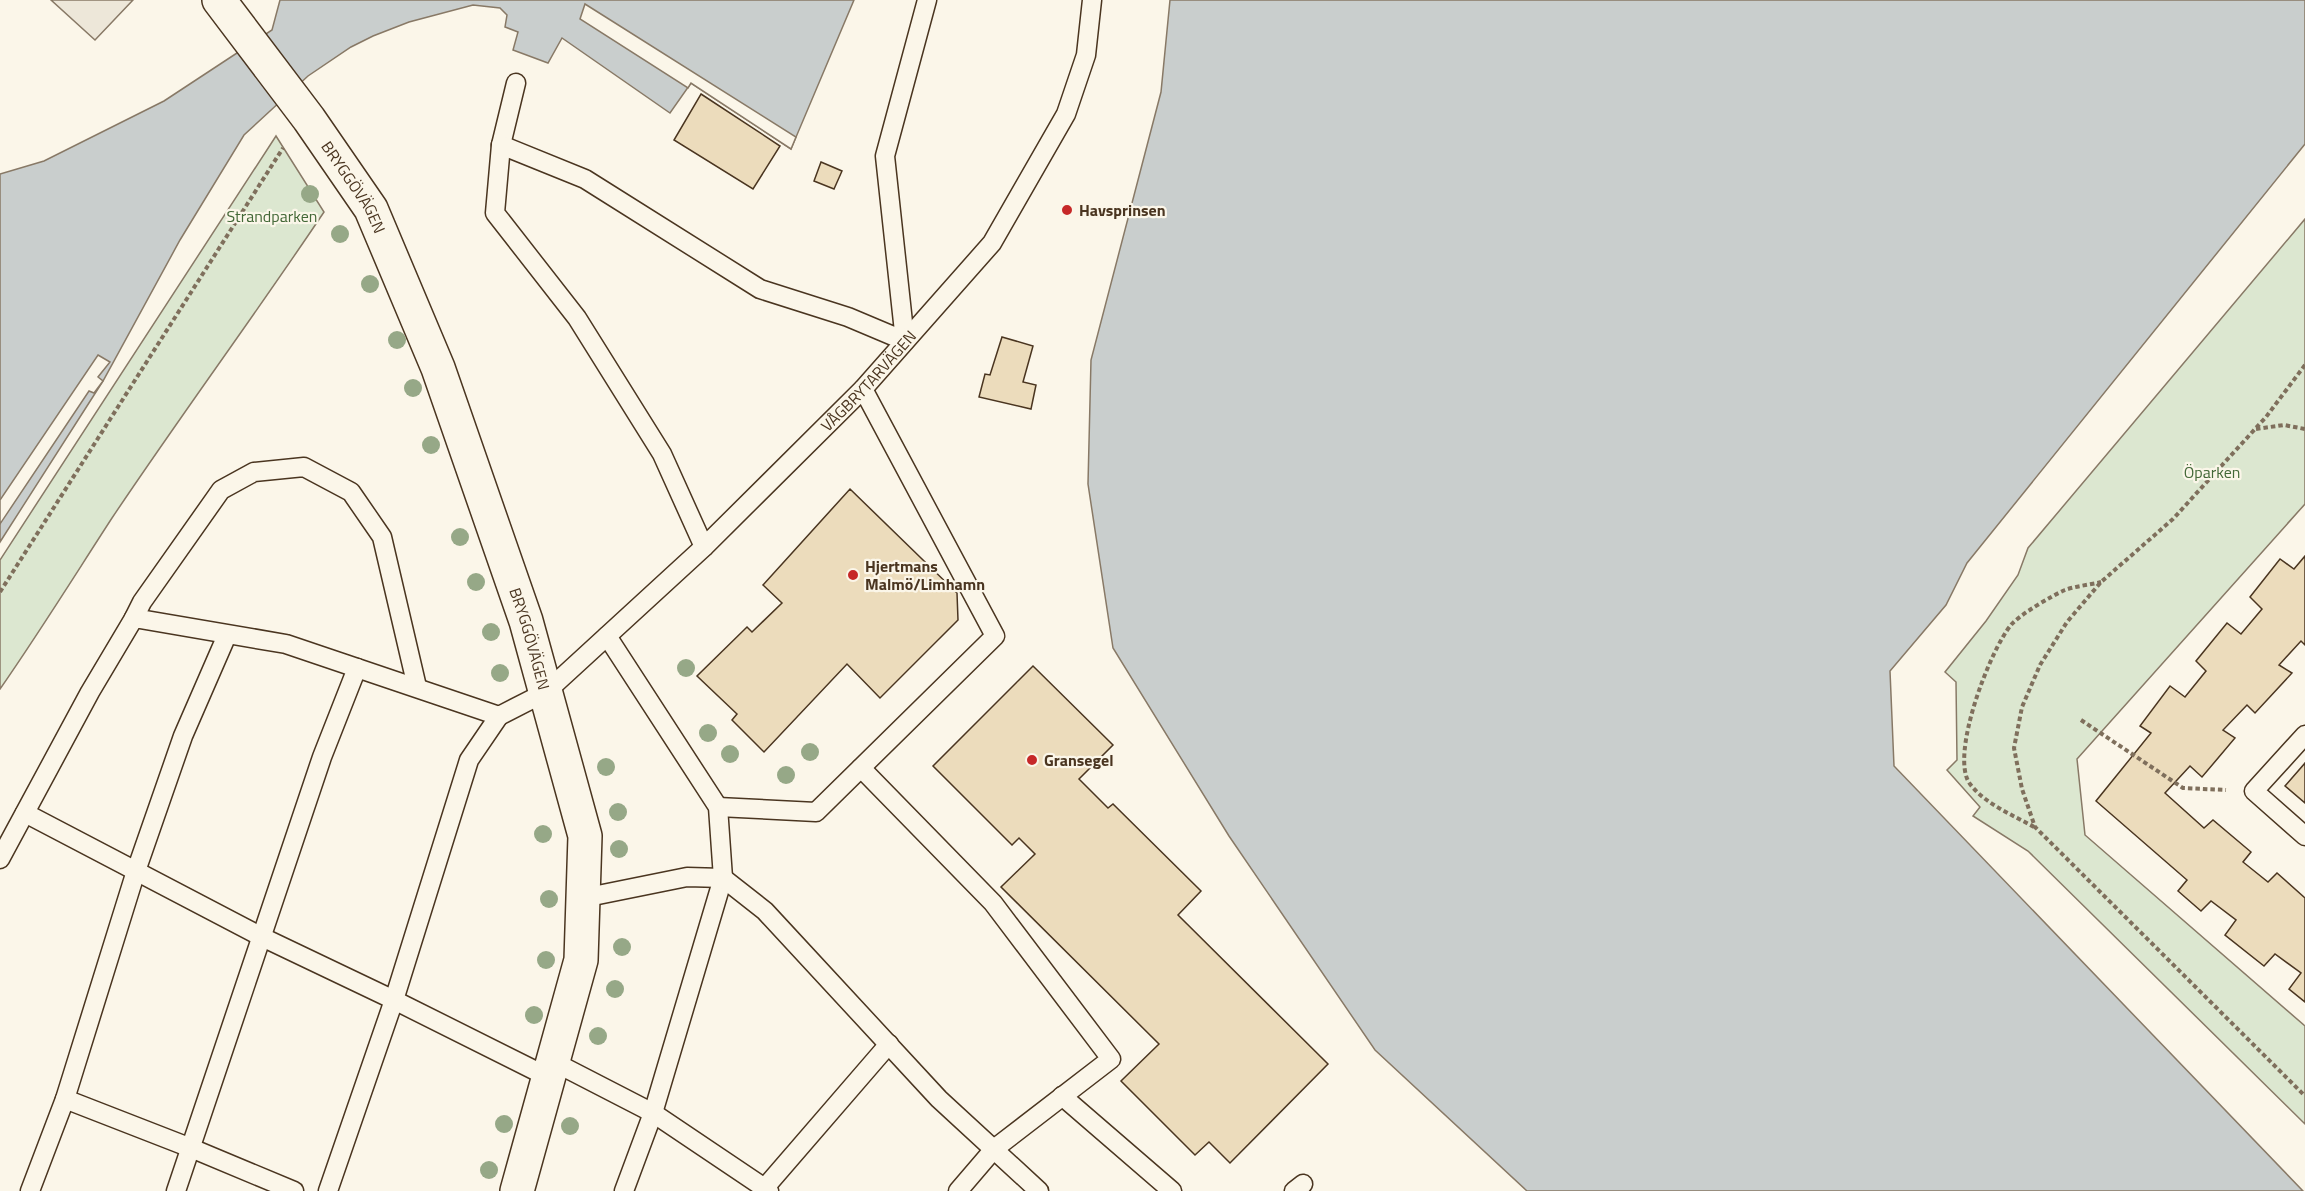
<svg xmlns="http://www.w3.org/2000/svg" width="2305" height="1191" font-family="'Titillium Web',sans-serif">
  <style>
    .green { fill: #dce7d0; stroke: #887966; stroke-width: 1.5 }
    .parking { fill: #ede7d9; stroke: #887966; stroke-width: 1.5 }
    .water { fill: #c9cecd; stroke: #887966; stroke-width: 1.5 }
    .pier { fill: #fbf6e9; stroke: #887966; stroke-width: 1.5 }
    .building { fill: #ecdcbc; stroke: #4a3520; stroke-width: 1.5 }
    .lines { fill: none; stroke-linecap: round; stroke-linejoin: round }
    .service-casing { stroke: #4a3520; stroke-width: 21 }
    .minor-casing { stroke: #4a3520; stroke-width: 36 }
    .path { stroke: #7f6f5c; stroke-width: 4; stroke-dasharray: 4.5 3; stroke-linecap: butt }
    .service { stroke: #fbf6e9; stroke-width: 18 }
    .minor { stroke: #fbf6e9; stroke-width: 33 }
    .tree { fill: #96a887 }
    .poi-dot { fill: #c62828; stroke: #fbf6e9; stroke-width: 2 }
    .labels { text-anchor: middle; stroke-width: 4.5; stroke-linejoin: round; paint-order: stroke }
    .street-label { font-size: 16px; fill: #4a3520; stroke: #fbf6e9 }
    .poi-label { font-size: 16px; font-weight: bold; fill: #4a3520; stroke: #fbf6e9; text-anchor: start }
    .park-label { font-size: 16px; fill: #436837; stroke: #fbf6e9 }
  </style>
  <rect width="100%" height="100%" fill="#fbf6e9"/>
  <g class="green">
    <path d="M276 136 324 212C255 315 181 415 112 518 75 575 39 633 0 689V560Z"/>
    <path d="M2305 219V504L2077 759 2085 835 2305 1026V1124L2028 851 1973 816 1980 807 1947 770 1957 760 1956 682 1945 672 1986 621 2018 575 2028 548Z"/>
  </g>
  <path class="parking" d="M51 0H133L95 40Z"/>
  <g class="water">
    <path d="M280 0H854L791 149 691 83 670 113 562 38 548 63 513 50 518 32 505 27 507 15 500 8 473 5 409 22 373 36 351 47 308 76 244 135 180 240 103 381 0 542V174L44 161 164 101 272 30Z"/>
    <path d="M1170 0H2305V144L1967 563 1946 605 1890 671 1894 766 2303 1191H1527L1375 1050 1229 836 1113 648 1088 484 1091 360 1161 92Z"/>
  </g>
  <g class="pier">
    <path d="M585 4 796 137 791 149 691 83 688 88 580 19Z"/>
    <path d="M98 355 110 362 98 377 103 381 94 393 89 391 0 524V500Z"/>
  </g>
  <g class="building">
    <path d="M701 94 780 146 753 189 674 140Z"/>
    <path d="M821 162 842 171 834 189 814 181Z"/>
    <path d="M1002 337 1033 346 1023 382 1036 385 1031 409 979 397 985 374 990 375Z"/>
    <path d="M850 489 957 593 958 620 880 698 847 664 764 752 732 720 737 714 697 676 747 627 752 632 782 603 763 585Z"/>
    <path d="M2305 556V645L2301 641 2279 665 2292 673 2255 713 2247 705 2223 730 2235 738 2202 777 2190 766 2165 793 2204 828 2213 820 2251 852 2243 862 2268 882 2277 873 2305 898V1002L2289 989 2301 973 2275 954 2264 966 2225 935 2236 920 2211 901 2201 911 2178 891 2187 880 2096 801 2151 733 2140 726 2170 686 2185 697 2206 671 2196 661 2227 623 2241 634 2262 609 2250 597 2280 559 2294 569Z"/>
    <path d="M1033 666 1113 745 1079 779 1108 808 1113 804 1201 891 1178 915 1328 1064 1230 1163 1209 1142 1195 1155 1121 1081 1159 1044 1001 887 1035 854 1019 838 1012 845 933 766Z"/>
    <path d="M2305 763V803L2285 786Z"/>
  </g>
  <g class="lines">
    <g class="service-casing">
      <g id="service">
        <path d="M516 83 501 145 495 213 577 318 662 454 704 547"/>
        <path d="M501 145 585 179 760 289 848 317 905 341 885 156 927 0"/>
        <path d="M134 618 142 602 221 490 254 472 304 467 351 492 382 537 417 687"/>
        <path d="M607 636 718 807 723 878 653 1113 624 1191"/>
        <path d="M2305 735 2254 791 2305 836"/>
        <path d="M861 768 993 903 1111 1059 994 1149 958 1191"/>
        <path d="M718 807 816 812 995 636 863 389"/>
        <path d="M25 813 262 937 394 1000 550 1078"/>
        <path id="s1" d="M0 859 90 692 134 618 286 644 499 716 546 692 704 547 863 389 992 243 1066 114 1086 55 1092 0"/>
        <path d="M583 898 687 877 723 878 765 911 939 1099 1039 1191"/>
        <path d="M554 1062 653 1113 769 1191"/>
        <path d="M1062 1096 1172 1191"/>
        <path d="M65 1099 191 1148 294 1191"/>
        <path d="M30 1191 65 1099 136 871 183 736 227 635"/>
        <path d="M176 1191 322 757 357 668"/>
        <path d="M328 1191 394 1000 469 760 499 716"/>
        <path d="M762 1191 889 1044"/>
        <path d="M1294 1191 1303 1184"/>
      </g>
    </g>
    <g class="minor-casing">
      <g id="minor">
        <path id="s2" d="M219 0 309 119 371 209 438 368 526 621 585 836 581 960 517 1191"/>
      </g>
    </g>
    <g class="path">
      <path d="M2305 365 2266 417 2173 519 2101 582 2067 622 2040 665 2022 707 2014 748 2022 789 2035 827 2305 1096"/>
      <path d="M2256 429 2284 425 2305 429"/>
      <path d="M0 592 283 148"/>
      <path d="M2081 720 2183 788 2226 790"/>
      <path d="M2034 827C2013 815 1985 804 1970 784 1949 756 1990 650 2011 625 2019 615 2053 595 2065 590 2076 586 2089 585 2101 582"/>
    </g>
    <use href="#service" class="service"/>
    <use href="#minor" class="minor"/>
  </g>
  <g class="tree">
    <circle cx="310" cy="194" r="9"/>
    <circle cx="340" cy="234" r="9"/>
    <circle cx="370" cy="284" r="9"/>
    <circle cx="397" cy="340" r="9"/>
    <circle cx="413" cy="388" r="9"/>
    <circle cx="431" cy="445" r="9"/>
    <circle cx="460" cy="537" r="9"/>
    <circle cx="476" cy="582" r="9"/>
    <circle cx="491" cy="632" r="9"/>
    <circle cx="686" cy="668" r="9"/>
    <circle cx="500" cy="673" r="9"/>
    <circle cx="708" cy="733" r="9"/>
    <circle cx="810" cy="752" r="9"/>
    <circle cx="730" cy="754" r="9"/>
    <circle cx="606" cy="767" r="9"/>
    <circle cx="786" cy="775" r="9"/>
    <circle cx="618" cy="812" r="9"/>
    <circle cx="543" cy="834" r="9"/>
    <circle cx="619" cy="849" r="9"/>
    <circle cx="549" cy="899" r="9"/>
    <circle cx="622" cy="947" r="9"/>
    <circle cx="546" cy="960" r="9"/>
    <circle cx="615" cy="989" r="9"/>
    <circle cx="534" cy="1015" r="9"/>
    <circle cx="598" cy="1036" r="9"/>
    <circle cx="504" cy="1124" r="9"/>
    <circle cx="570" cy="1126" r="9"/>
    <circle cx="489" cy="1170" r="9"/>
  </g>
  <g class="poi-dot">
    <circle cx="1067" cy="210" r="6"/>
    <circle cx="853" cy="575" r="6"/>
    <circle cx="1032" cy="760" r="6"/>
  </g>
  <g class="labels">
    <g class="street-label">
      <text dy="6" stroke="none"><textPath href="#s2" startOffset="231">BRYGGÖVÄGEN</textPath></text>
      <text dy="6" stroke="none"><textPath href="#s1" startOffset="1156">VÅGBRYTARVÄGEN</textPath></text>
      <text dy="6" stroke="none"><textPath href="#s2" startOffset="717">BRYGGÖVÄGEN</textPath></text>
    </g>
    <g class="poi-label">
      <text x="1079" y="216">Havsprinsen</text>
      <text x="865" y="572">Hjertmans<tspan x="865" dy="18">Malmö/Limhamn</tspan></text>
      <text x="1044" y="766">Gransegel</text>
    </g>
    <g class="park-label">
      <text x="272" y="222">Strandparken</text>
      <text x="2212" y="478">Öparken</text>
    </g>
  </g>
</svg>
